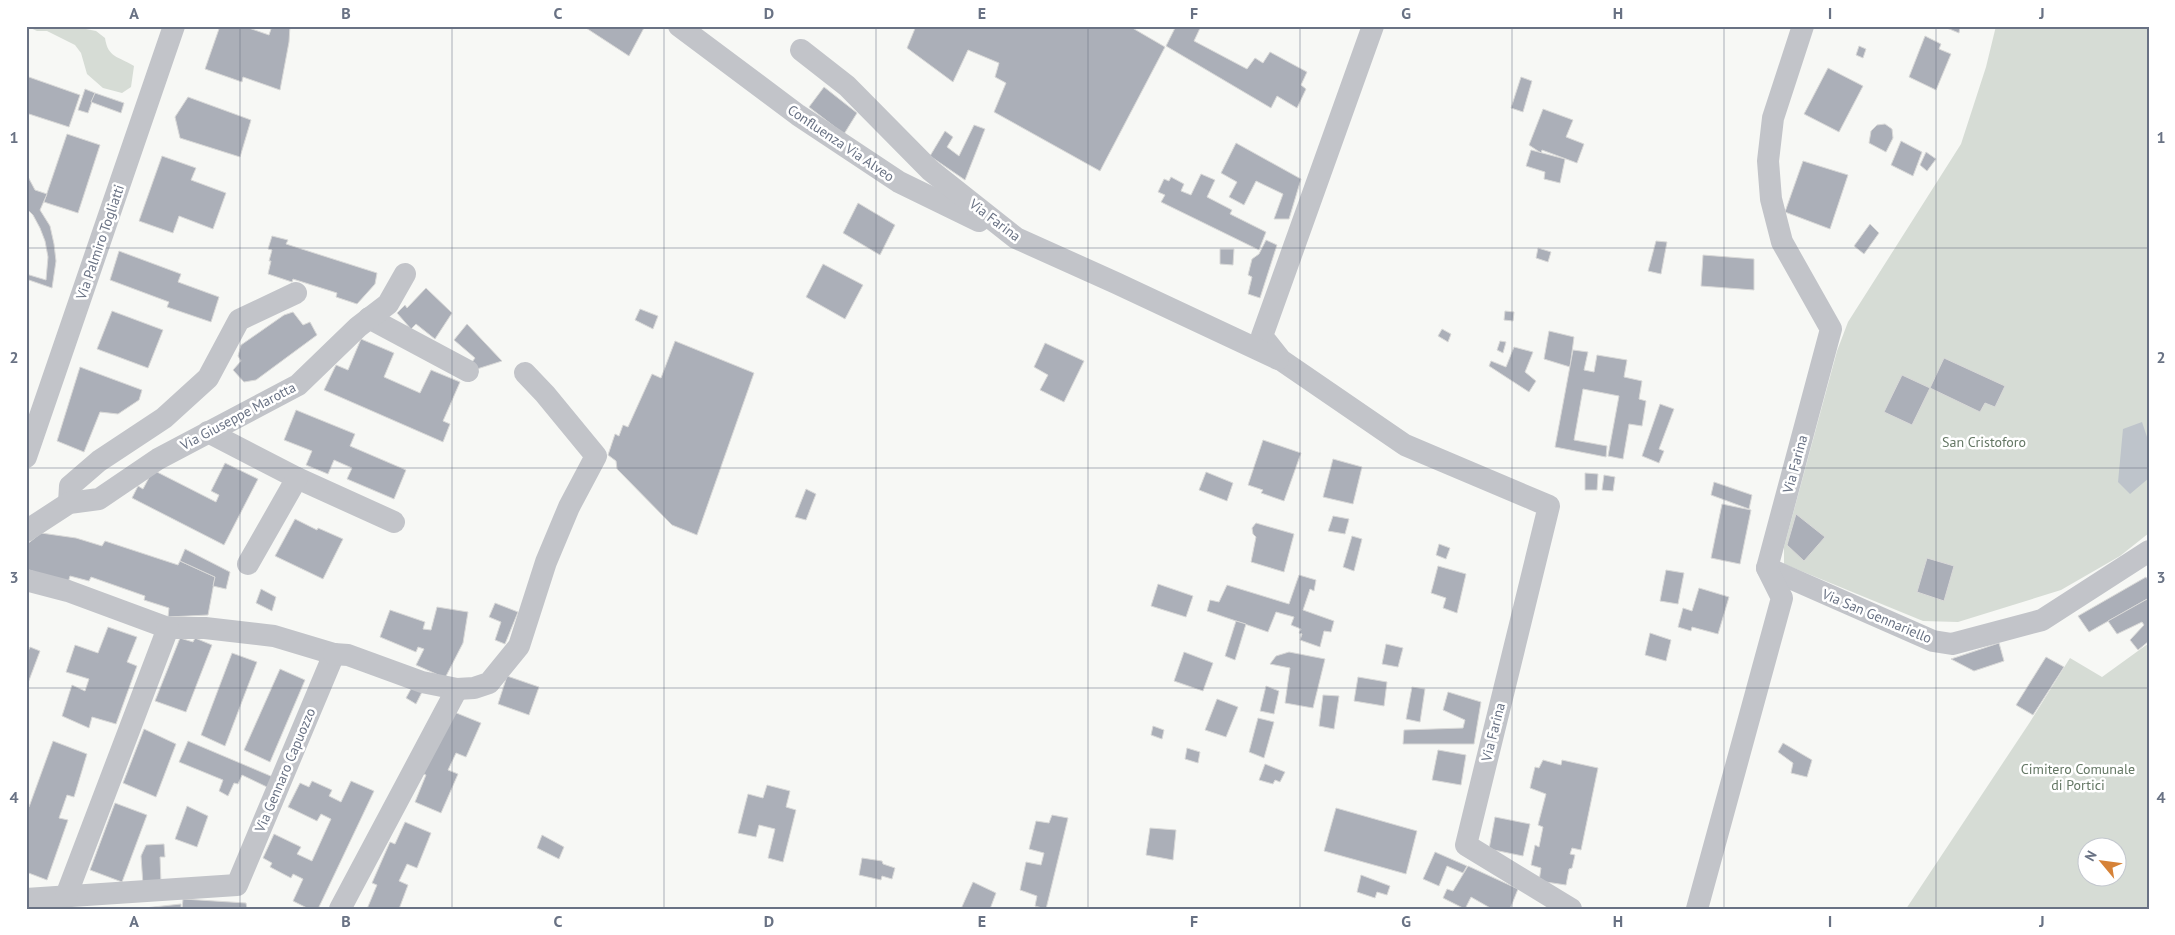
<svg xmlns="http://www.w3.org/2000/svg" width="2175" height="935" font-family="'PT Sans',sans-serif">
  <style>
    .green { fill: #d6dcd5; fill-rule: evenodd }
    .water { fill: #bec4cb }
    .building { fill: #abafb8; stroke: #d9d9d8 }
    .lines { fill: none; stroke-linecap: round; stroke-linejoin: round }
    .minor { stroke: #c2c4c9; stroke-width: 22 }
    .grid { fill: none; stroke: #697284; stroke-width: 1; stroke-opacity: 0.55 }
    .labels { text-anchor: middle; stroke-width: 5; stroke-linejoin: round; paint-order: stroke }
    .street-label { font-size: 14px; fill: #697284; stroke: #fff }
    .park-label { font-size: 14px; fill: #647764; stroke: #fff }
    .neatline { fill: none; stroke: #697284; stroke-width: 2 }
    .grid-label { font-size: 16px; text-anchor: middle; font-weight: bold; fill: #697284 }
  </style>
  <rect width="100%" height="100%" fill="#f7f8f5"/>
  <g class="green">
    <path d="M26 26H84L86 29 96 31 105 38C108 58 118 56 134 66L131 87 122 93 103 88 87 74 81 53 75 45 47 31H37Z"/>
    <path d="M1996 26H2149V533L2120 556 2061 590 1958 622 1923 621 1784 564V547L1837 351 1848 322 1961 144 1986 67Z"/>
    <path d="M2149 643V909H1906L2030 722 2070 658 2102 677ZM2088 848H2118V878H2088Z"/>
  </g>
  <path class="water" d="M2142 422 2149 443V478L2130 494 2118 482 2123 429Z"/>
  <g class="building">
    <path d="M220 26H243L269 35 272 26H290L289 42 280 90 243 77 242 82 205 69Z"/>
    <path d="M583 26H645L629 56Z"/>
    <path d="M916 26H1129L1165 47 1100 171 994 112 1006 83 995 77 999 63 968 50 953 82 907 48Z"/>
    <path d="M1176 26H1201L1194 41 1247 69 1255 58 1263 63 1270 52 1307 72 1301 85 1306 89 1297 108 1277 96 1271 108 1166 46Z"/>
    <path d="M1942 26H1960L1959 33Z"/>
    <path d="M1925 36 1941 44 1939 49 1951 54 1936 90 1909 77Z"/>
    <path d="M1859 46 1866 49 1863 58 1856 55Z"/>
    <path d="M1828 68 1863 86 1839 132 1804 114Z"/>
    <path d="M26 76 80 95 69 127 26 113Z"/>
    <path d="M1521 77 1532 81 1523 112 1511 108Z"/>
    <path d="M824 87 857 113 844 134 809 107Z"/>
    <path d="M85 89 95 93 88 113 78 110Z"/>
    <path d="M95 93 124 103 121 113 91 102Z"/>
    <path d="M188 97 251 120 240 157 180 138 175 117Z"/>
    <path d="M1543 109 1573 120 1566 137 1584 144 1577 163 1542 150 1541 153 1529 145Z"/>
    <path d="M1885 124 1892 129 1893 138 1886 152 1869 143 1871 131 1877 125Z"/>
    <path d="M974 125 985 129 965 180 930 156 945 131 953 137 947 147 959 156Z"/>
    <path d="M67 134 100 145 78 213 44 202Z"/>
    <path d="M1901 141 1922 152 1913 176 1891 165Z"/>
    <path d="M1236 143 1301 179 1289 219H1274L1283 194 1256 181 1244 205 1229 197 1237 182 1221 173Z"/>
    <path d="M1531 150 1565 159 1560 183 1544 179 1545 172 1526 166Z"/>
    <path d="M1926 152 1936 159 1927 171 1920 165Z"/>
    <path d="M162 156 196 168 191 180 226 193 213 229 179 216 173 233 139 221Z"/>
    <path d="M1803 161 1848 175 1830 229 1785 212Z"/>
    <path d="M26 173 35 190 47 194 40 210 50 226 54 244 56 261 52 288 26 279V274L46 280 48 257 45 241 40 228 33 215 26 208Z"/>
    <path d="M1201 174 1215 180 1207 197 1232 210 1230 214 1266 232 1259 250 1161 202 1165 195 1158 192 1164 179 1169 181 1171 177 1184 184 1181 191 1191 195Z"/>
    <path d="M858 203 895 225 880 255 843 233Z"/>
    <path d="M1870 224 1879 233 1864 254 1854 246Z"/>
    <path d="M272 236 288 240 286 244 377 273 375 284 357 304 336 297 337 293 293 279 292 282 268 274 271 261H269L272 250 268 249Z"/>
    <path d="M1266 240 1277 245 1260 298 1248 294 1252 277 1248 275 1252 259 1259 254Z"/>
    <path d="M1656 241 1667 242 1661 274 1648 271Z"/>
    <path d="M1538 248 1551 252 1548 262 1536 258Z"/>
    <path d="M1220 249H1234L1233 265 1220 264Z"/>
    <path d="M119 251 181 274 178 282 219 297 211 322 167 307 169 302 110 280Z"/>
    <path d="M1703 255 1754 259V290L1701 286Z"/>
    <path d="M823 264 863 285 845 319 806 297Z"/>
    <path d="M426 288 452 313 435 339 416 324 411 329 397 313 405 305 407 308Z"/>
    <path d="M640 309 658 316 653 329 635 320Z"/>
    <path d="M112 311 163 330 148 368 97 349Z"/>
    <path d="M1505 311 1514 312 1513 321 1504 320Z"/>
    <path d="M293 312 303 325 310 322 317 335 256 380 244 382 233 370 241 361 238 356 241 345 284 315Z"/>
    <path d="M467 324 502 361 477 369 470 365 475 358 454 340Z"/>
    <path d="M1442 329 1451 334 1448 342 1438 336Z"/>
    <path d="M1549 331 1574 337 1570 367 1544 359Z"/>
    <path d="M361 339 394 353 384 377 420 393 431 370 460 382 443 421 450 424 443 442 324 390 336 365 348 370Z"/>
    <path d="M675 341 754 373 697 535 672 525 617 469 616 461 608 455 615 434 619 436 623 425 628 427 652 374 661 378Z"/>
    <path d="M1500 341 1506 342 1503 353 1497 350Z"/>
    <path d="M1045 343 1084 361 1064 402 1040 390 1048 375 1034 367Z"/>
    <path d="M1514 347 1533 352 1525 372 1536 381 1529 392 1489 366 1491 361 1506 367Z"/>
    <path d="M1573 350 1588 352 1584 370 1594 372 1597 355 1627 360 1624 377 1642 381 1639 399 1646 401 1642 426 1629 424 1623 459 1608 456 1619 396 1583 389 1574 440 1607 446 1606 457 1555 447Z"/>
    <path d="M1944 358 2005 386 1995 407 1985 403 1980 412 1930 388Z"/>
    <path d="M80 367 142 390 139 400 118 414 100 412 84 452 57 441Z"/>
    <path d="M1902 375 1930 388 1912 425 1884 412Z"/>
    <path d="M1660 404 1674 409 1659 449 1664 451 1659 463 1642 456Z"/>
    <path d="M296 410 355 434 350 446 406 470 394 499 347 479 352 468 334 460 328 474 306 465 312 451 284 440Z"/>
    <path d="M1263 440 1301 453 1284 501 1261 493 1263 490 1248 485Z"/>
    <path d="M1333 459 1362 467 1353 504 1323 497Z"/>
    <path d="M225 463 258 479 224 545 132 498 138 486 143 489 153 470 216 502 219 495 211 491Z"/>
    <path d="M1206 472 1233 483 1227 501 1199 490Z"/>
    <path d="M1585 473 1598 474 1597 490H1585Z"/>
    <path d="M1604 475 1615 477 1613 491 1602 490Z"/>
    <path d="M1714 482 1752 495 1749 509 1711 495Z"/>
    <path d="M806 489 816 494 806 520 795 517Z"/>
    <path d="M1722 504 1751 510 1740 564 1711 558Z"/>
    <path d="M1796 514 1825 537 1804 561 1787 545Z"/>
    <path d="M1333 516 1349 519 1345 534 1328 531Z"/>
    <path d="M295 519 317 530 318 528 343 539 323 579 275 556Z"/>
    <path d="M1256 523 1294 534 1284 572 1251 562 1256 537 1253 534 1252 528Z"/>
    <path d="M41 533 76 538 102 546 105 541 178 565 180 561 215 577 208 615 168 617 169 608 144 600 145 596 91 577 89 581 70 576 68 583 26 569V545Z"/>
    <path d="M1352 536 1362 539 1354 571 1343 567Z"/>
    <path d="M1439 544 1450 548 1446 559 1436 555Z"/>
    <path d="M185 549 230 572 226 589 213 586 215 577 180 561Z"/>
    <path d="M1927 558 1954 566 1944 601 1917 592Z"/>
    <path d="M1438 566 1466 574 1457 613 1443 608 1446 598 1431 593Z"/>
    <path d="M1666 570 1684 573 1678 604 1660 601Z"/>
    <path d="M1299 575 1316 580 1314 591 1310 589 1303 610 1334 621 1331 632 1324 631 1320 647 1300 640 1302 634 1299 633 1301 629 1291 625 1294 617 1276 612 1268 632 1207 611 1210 600 1219 602 1227 585 1289 604Z"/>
    <path d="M2146 577 2149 581V598L2089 632 2078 616Z"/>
    <path d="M1158 584 1193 596 1186 617 1151 606Z"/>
    <path d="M1699 588 1729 597 1718 634 1692 627 1691 631 1678 627 1683 608 1692 611Z"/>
    <path d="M261 589 276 597 272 611 256 603Z"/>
    <path d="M2149 598V641L2138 650 2130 640 2144 625 2142 622 2117 634 2108 621Z"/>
    <path d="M495 603 518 612 505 644 495 640 501 622 489 617Z"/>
    <path d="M437 607 468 612 463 643 445 678 416 665 424 649 418 647 416 652 380 637 390 610 425 622 423 629 431 630Z"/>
    <path d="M1236 621 1246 624 1235 660 1225 656Z"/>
    <path d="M108 627 137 637 127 662 137 666 116 724 92 717 89 728 62 716 72 685 85 691 89 679 66 672 75 645 98 653Z"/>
    <path d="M1650 633 1671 640 1666 661 1645 655Z"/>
    <path d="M180 638 193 642 195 638 212 645 186 712 155 701Z"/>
    <path d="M1999 643 2004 661 1974 671 1951 659Z"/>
    <path d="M1386 644 1403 648 1398 667 1382 664Z"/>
    <path d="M30 647 40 651 28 683 26 682V656Z"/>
    <path d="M1184 652 1213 663 1203 691 1174 681Z"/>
    <path d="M1289 652 1325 659 1313 708 1285 703 1290 668 1270 664 1276 656Z"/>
    <path d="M232 653 257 662 225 746 201 735Z"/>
    <path d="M2046 657 2064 667 2033 715 2016 705Z"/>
    <path d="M280 669 305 680 270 762 244 750Z"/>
    <path d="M507 676 539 687 529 715 498 704Z"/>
    <path d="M1358 677 1387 682 1384 706 1354 701Z"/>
    <path d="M1266 686 1279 691 1274 714 1260 711Z"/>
    <path d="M412 687 422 692 416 704 406 698Z"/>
    <path d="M1412 687 1425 689 1420 722 1406 719Z"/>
    <path d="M1448 692 1481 702 1474 744H1403L1404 730 1463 728 1465 720 1443 710Z"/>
    <path d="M1323 695 1339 696 1334 729 1319 726Z"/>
    <path d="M1217 699 1238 707 1226 737 1205 730Z"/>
    <path d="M454 712 481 723 466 757 456 753 448 770 458 774 441 813 415 802 426 775 421 773Z"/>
    <path d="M1258 718 1274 722 1264 758 1249 752Z"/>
    <path d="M1153 726 1164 730 1162 739 1151 735Z"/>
    <path d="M144 729 176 744 156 797 123 783Z"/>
    <path d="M53 741 87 754 74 797 67 795 59 818 68 820 47 880 26 872V806L29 807Z"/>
    <path d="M188 741 273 777 269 788 242 775 238 784 234 783 228 796 219 791 223 780 179 762Z"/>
    <path d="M1783 743 1812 760 1807 777 1791 773 1793 763 1778 752Z"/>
    <path d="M1187 748 1200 752 1198 763 1185 759Z"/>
    <path d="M1438 750 1466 755 1461 785 1432 780Z"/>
    <path d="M1543 760 1561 765 1562 760 1598 768 1581 850 1572 848 1570 854 1575 855 1572 868 1569 869 1566 885 1539 881 1541 868 1531 865 1535 845 1539 847 1543 827 1538 825 1546 794 1530 788 1535 767 1539 768Z"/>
    <path d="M1265 764 1285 772 1280 782 1275 780 1273 784 1259 780Z"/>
    <path d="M312 781 332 790 329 796 341 802 351 781 374 791 318 909H309L293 901 303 879 293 874 291 878 270 867 272 863 263 858 274 834 301 847 297 854 312 861 331 819 321 814 317 821 288 807 300 783 309 787Z"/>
    <path d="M767 785 790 791 786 807 796 810 783 862 768 858 775 829 759 825 756 837 738 833 748 794 763 798Z"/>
    <path d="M115 803 147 815 122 882 90 870Z"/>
    <path d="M187 806 208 816 197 847 175 839Z"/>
    <path d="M1336 808 1417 831 1406 874 1324 851Z"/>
    <path d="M1052 815 1068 818 1046 909 1035 906 1037 896 1020 890 1026 862 1041 865 1044 853 1029 849 1036 821 1049 823Z"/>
    <path d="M1495 817 1530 824 1523 856 1489 849Z"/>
    <path d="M405 822 431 833 417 868 407 864 399 881 408 885 399 909H367L377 885 372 883 390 842 395 844Z"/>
    <path d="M1150 828 1176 830 1173 860 1146 855Z"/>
    <path d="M542 835 564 847 559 859 537 848Z"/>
    <path d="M164 844 165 857H160L161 883 143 885 141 856 146 845Z"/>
    <path d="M1435 852 1467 866 1463 873 1447 866 1439 886 1423 879Z"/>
    <path d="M862 858 882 861 883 864 895 868 892 879 882 876 881 880 859 875Z"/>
    <path d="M1468 866 1518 889 1510 909H1492L1471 897 1465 909 1443 898 1447 889 1453 891Z"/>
    <path d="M1361 875 1390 886 1387 895 1377 892 1375 898 1357 892Z"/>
    <path d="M973 882 996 893 990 909H961Z"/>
    <path d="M183 899 246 903 247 909H182Z"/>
    <path d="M181 904V909H144V908Z"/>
  </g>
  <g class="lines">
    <g class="minor">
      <path d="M679 26 798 115 899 182 979 221"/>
      <path d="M1373 26 1262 336 1281 360 1405 445 1549 506 1466 845 1571 909"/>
      <path d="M801 50 847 86 930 170 1016 238 1116 283 1278 359"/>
      <path d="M369 318 468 371"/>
      <path d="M208 432 297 478 394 522"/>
      <path d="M26 457 174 26"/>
      <path d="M69 503 70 486 99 461 164 418 208 378 239 320 296 293"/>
      <path d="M26 531 69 503 99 499 158 459 298 385 358 327 388 304 405 274"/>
      <path d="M248 564 297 478"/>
      <path d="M1767 568 1933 641 1952 644 2042 620 2149 551"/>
      <path d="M26 580 68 591 168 628H205L274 636 334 654 237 885 26 899"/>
      <path d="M334 654 348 655 422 682 457 689 474 688 489 683 519 646 546 562 569 507 596 456 545 394 525 373"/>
      <path d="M66 896 168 628"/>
      <path d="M340 909 457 689"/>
      <path d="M1697 909 1782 598 1767 568 1831 329 1782 242 1771 199 1768 161 1773 118 1803 26"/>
    </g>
  </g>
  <path class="grid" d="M240 26V909M452 26V909M664 26V909M876 26V909M1088 26V909M1300 26V909M1512 26V909M1724 26V909M1936 26V909M26 248H2149M26 468H2149M26 688H2149"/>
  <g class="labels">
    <g class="street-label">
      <text transform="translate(841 143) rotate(34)" y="5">Confluenza Via Alveo</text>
      <text transform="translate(995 220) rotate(37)" y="5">Via Farina</text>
      <text transform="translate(100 242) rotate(-71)" y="5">Via Palmiro Togliatti</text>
      <text transform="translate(238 416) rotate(-28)" y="5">Via Giuseppe Marotta</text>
      <text transform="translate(1795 464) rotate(-75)" y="5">Via Farina</text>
      <text transform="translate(1877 616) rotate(23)" y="5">Via San Gennariello</text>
      <text transform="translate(1493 732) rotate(-76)" y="5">Via Farina</text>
      <text transform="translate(285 770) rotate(-67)" y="5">Via Gennaro Capuozzo</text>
    </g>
    <g class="park-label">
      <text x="1984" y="447">San Cristoforo</text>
      <text x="2078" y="774">Cimitero Comunale<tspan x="2078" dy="16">di Portici</tspan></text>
    </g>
  </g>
  <rect width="2175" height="935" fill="none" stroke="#ffffff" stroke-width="55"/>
  <g transform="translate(2102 862) rotate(299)"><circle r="24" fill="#ffffff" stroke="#c3c7ce"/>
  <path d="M0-4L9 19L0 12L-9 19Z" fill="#d68237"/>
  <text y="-8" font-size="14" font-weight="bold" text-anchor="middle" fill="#697284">N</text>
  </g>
  <rect x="28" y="28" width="2120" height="880" class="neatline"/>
  <g class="grid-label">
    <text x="134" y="19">A</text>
    <text x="346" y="19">B</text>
    <text x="558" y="19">C</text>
    <text x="769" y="19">D</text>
    <text x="982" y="19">E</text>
    <text x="1194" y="19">F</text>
    <text x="1406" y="19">G</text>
    <text x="1618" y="19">H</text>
    <text x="1830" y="19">I</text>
    <text x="2042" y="19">J</text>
    <text x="14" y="143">1</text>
    <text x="2161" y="143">1</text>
    <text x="14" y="363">2</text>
    <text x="2161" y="363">2</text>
    <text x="14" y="583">3</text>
    <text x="2161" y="583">3</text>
    <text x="14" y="803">4</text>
    <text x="2161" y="803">4</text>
    <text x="134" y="927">A</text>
    <text x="346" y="927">B</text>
    <text x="558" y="927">C</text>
    <text x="769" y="927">D</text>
    <text x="982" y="927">E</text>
    <text x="1194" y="927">F</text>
    <text x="1406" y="927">G</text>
    <text x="1618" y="927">H</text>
    <text x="1830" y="927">I</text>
    <text x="2042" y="927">J</text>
  </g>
</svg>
